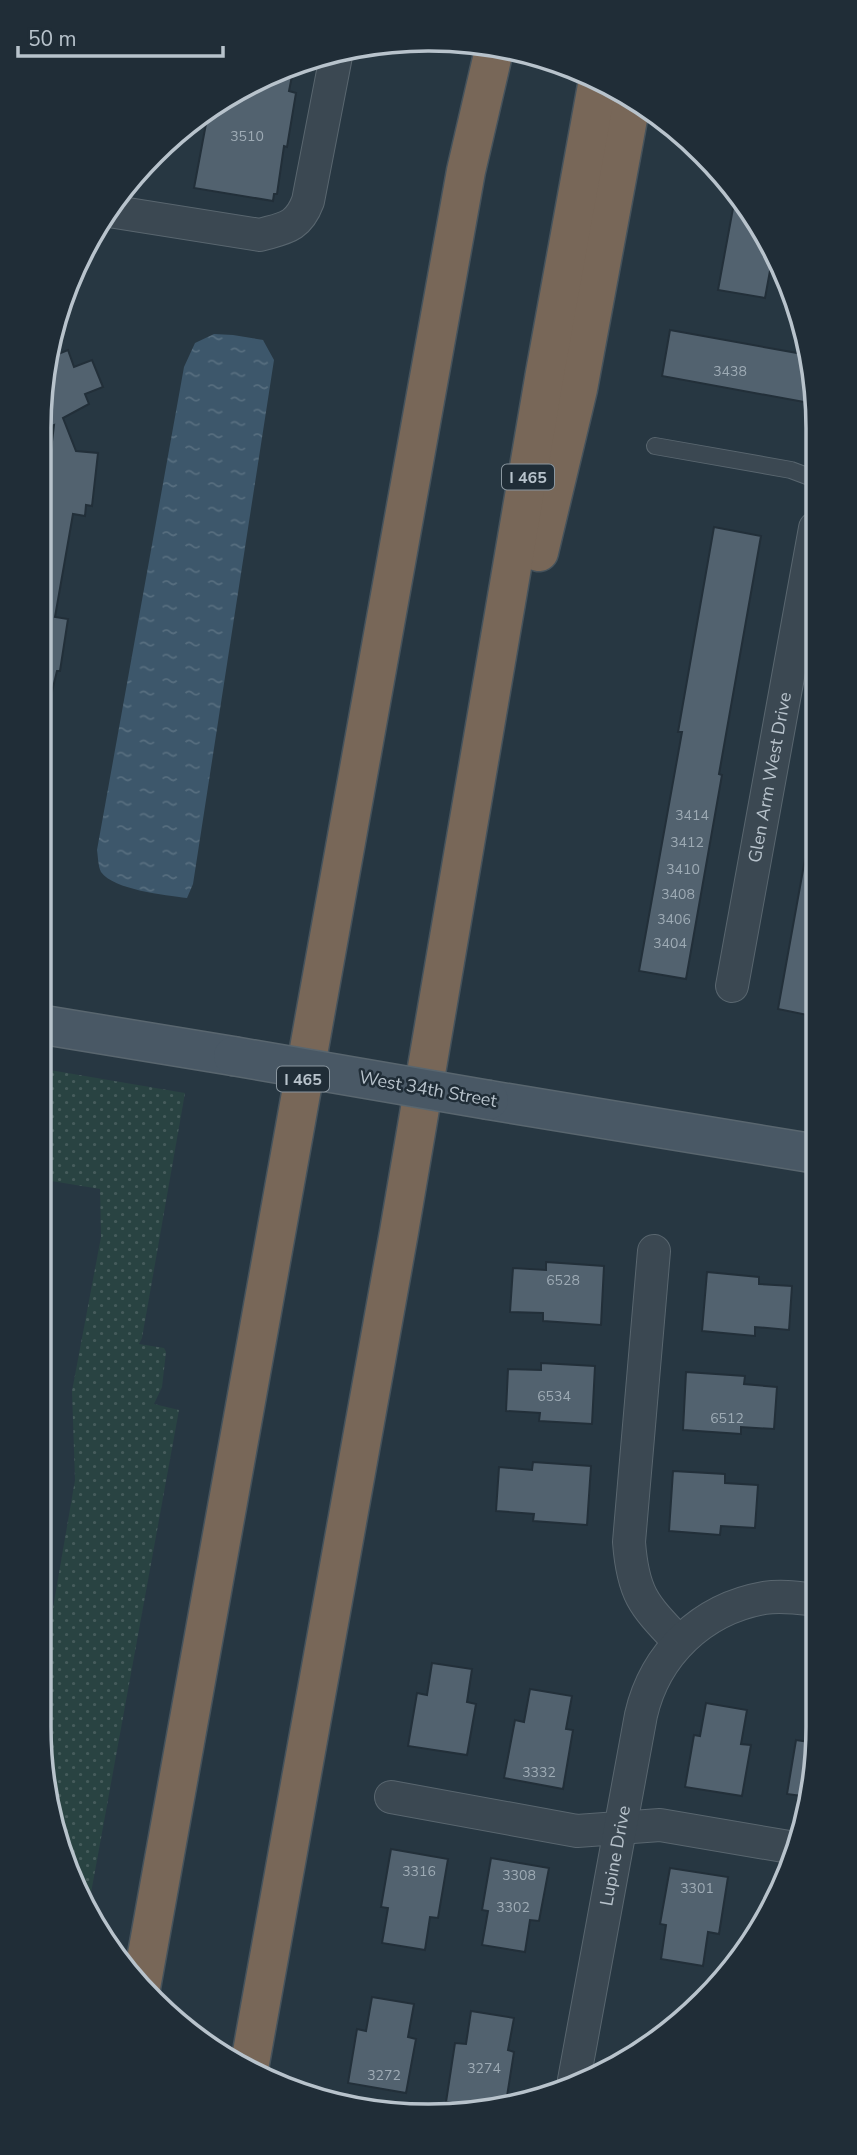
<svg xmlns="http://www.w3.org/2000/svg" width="857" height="2155" font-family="'Nunito Sans',sans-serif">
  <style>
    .grass { fill: url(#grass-dots) }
    .water { fill: url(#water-ripples) }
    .building { fill: #52626f; stroke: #222f39; stroke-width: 2 }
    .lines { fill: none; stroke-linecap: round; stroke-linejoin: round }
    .lane-casing { stroke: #59666f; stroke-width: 18 }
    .street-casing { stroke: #59666f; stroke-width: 34 }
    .secondary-casing { stroke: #59666f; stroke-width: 41 }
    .highway-casing { stroke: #46535c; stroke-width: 41 }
    .lane { stroke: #3b4852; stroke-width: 16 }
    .street { stroke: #3b4852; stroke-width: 32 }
    .secondary { stroke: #495865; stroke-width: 38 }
    .highway { stroke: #786758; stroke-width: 38 }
    .secondary-bridge-casing { stroke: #59666f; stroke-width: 41; stroke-linecap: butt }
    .secondary-bridge { stroke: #495865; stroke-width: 38 }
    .labels { text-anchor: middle; stroke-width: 5; stroke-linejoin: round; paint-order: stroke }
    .number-label { font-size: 14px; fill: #9eabb5 }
    .shield { fill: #202d37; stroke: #8a969f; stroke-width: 2 }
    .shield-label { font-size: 16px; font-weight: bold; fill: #b8c3cc }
    .street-label { font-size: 18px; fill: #b8c3cc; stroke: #202d37 }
    .rim { fill: none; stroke: #b8c3cc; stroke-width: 3.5 }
  </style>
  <defs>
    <pattern id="grass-dots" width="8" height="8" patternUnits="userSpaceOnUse" patternTransform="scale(1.75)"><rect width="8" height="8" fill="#294342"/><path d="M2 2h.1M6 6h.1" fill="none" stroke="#465c5c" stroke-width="1.8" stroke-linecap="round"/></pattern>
    <pattern id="water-ripples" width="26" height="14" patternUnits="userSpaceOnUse" patternTransform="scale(1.75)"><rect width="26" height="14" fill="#3d576b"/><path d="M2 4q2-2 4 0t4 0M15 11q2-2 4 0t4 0" fill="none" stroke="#576e7f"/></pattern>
  </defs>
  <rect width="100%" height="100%" fill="#273742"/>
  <path class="grass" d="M38 1068 185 1093 142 1338 139 1344 164 1348 166 1352 162 1387 154 1404 179 1410 89 1904 59 1852 39 1727 38 1695 75 1480 72 1391 101 1237 100 1189 39 1179Z"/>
  <path class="water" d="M214 334 233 335 263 340 274 360 193 884 187 898C165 895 114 890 101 872 98 866 98 856 97 850L184 367 195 343Z"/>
  <g class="building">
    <path d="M293 71 289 91 296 93 287 147 284 146 277 194H274L273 201 194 188 208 113 234 91Z"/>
    <path d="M736 192 774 249 765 298 718 290Z"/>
    <path d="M670 330 808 355 815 377V404L662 376Z"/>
    <path d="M68 350 74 367 92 360 103 387 85 394 89 404 63 418 76 451 98 453 92 506 86 505 85 516 73 514 55 617 68 619 60 671H57L47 712 38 711V482L47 483 54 425 38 431V429L48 358Z"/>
    <path d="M714 527 761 536 719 774 722 775 686 979 639 971 682 732H678Z"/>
    <path d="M805 859 816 860 817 1017 778 1009Z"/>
    <path d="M546 1262 604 1266 601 1325 543 1321V1313L510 1312 513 1268 546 1270Z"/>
    <path d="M707 1272 759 1277V1284L792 1286 789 1330 755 1327V1336L702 1331Z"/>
    <path d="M541 1363 595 1366 592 1424 539 1421 540 1413 506 1411 508 1369 541 1370Z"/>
    <path d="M686 1372 745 1376 744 1384 777 1387 774 1429 741 1427V1434L683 1430Z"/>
    <path d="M533 1462 591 1466 587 1525 533 1521 534 1514 496 1511 499 1467 532 1470Z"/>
    <path d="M673 1471 725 1474V1483L758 1485 755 1528 721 1526 720 1535 669 1531Z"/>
    <path d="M432 1663 472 1669 467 1702 476 1704 467 1755 408 1746 417 1693 427 1695Z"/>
    <path d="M530 1689 572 1696 566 1729 573 1730 563 1789 504 1778 515 1720 524 1722Z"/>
    <path d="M706 1703 747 1710 741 1744 751 1745 742 1796 685 1787 694 1735 700 1736Z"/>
    <path d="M796 1740 816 1743 809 1797 787 1794Z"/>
    <path d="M391 1849 448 1859 438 1918 430 1917 425 1950 382 1943 388 1908 381 1907Z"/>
    <path d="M491 1858 549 1868 539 1921 530 1920 525 1952 482 1945 488 1911 482 1910Z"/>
    <path d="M670 1868 728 1877 719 1934 708 1932 703 1966 661 1959 666 1925 660 1924Z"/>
    <path d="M372 1997 414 2004 408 2037 416 2039 406 2093 348 2083 357 2029 366 2031Z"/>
    <path d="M471 2011 514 2018 508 2050 514 2052 505 2109H489L446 2102 455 2043 466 2044Z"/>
  </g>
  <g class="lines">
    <g class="lane-casing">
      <path id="lane" d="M655 446 791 470 815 479"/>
    </g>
    <g class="street-casing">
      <g id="street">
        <path d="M109 211 260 235C284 228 298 228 308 201L336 56"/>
        <path id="s1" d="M732 986 815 528"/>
        <path d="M654 1251 629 1542C633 1595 644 1605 679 1642"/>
        <path d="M391 1797 577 1831 660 1825 795 1848"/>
        <path id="s2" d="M574 2080 641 1715C655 1654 702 1609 764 1598 782 1595 800 1598 818 1600"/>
      </g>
    </g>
    <g class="secondary-casing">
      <g id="secondary">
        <path d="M38 1024 233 1056"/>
        <path d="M489 1100 817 1154"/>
      </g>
    </g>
    <g class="highway-casing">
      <g id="highway">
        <path d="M539 552 578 389 632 97"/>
        <path d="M141 1988 466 171 494 50"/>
        <path d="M249 2069 399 1232 545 373 598 80"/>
      </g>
    </g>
    <use href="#lane" class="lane"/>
    <use href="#street" class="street"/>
    <use href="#secondary" class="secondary"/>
    <use href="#highway" class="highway"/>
    <g class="secondary-bridge-casing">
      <path id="secondary-bridge" d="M233 1056 489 1100"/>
    </g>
    <use href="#secondary-bridge" class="secondary-bridge"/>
  </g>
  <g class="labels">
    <g class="number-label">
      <text x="247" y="141">3510</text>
      <text x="730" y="376">3438</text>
      <text x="692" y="820">3414</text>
      <text x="687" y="847">3412</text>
      <text x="683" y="874">3410</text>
      <text x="678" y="899">3408</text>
      <text x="674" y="924">3406</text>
      <text x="670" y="948">3404</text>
      <text x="563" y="1285">6528</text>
      <text x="554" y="1401">6534</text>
      <text x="727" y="1423">6512</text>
      <text x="539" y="1777">3332</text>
      <text x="419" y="1876">3316</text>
      <text x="519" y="1880">3308</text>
      <text x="697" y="1893">3301</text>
      <text x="513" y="1912">3302</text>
      <text x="484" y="2073">3274</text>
      <text x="384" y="2080">3272</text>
    </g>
    <g class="shield">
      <rect x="502" y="464.5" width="52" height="25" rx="5"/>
      <rect x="277" y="1066.5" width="52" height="25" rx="5"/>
    </g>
    <g class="shield-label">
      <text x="528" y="483">I 465</text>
      <text x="303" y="1085">I 465</text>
    </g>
    <g class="street-label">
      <text dy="6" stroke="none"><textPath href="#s1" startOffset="212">Glen Arm West Drive</textPath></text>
      <text transform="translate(428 1089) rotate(10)" y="6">West 34th Street</text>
      <text dy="6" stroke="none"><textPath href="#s2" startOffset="228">Lupine Drive</textPath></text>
    </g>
  </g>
  <path d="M0 0H857V2155H0ZM428 51H429A377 377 0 0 1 806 428V1727A377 377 0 0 1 429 2104H428A377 377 0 0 1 51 1727V428A377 377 0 0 1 428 51Z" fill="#202d37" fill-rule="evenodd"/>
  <path class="rim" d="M428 51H429A377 377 0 0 1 806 428V1727A377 377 0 0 1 429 2104H428A377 377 0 0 1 51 1727V428A377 377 0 0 1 428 51Z"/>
  <path d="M18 46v10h205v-10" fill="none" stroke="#b8c3cc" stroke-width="3.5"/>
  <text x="28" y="46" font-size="21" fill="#b8c3cc" stroke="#202d37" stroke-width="5" paint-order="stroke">50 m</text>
</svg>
